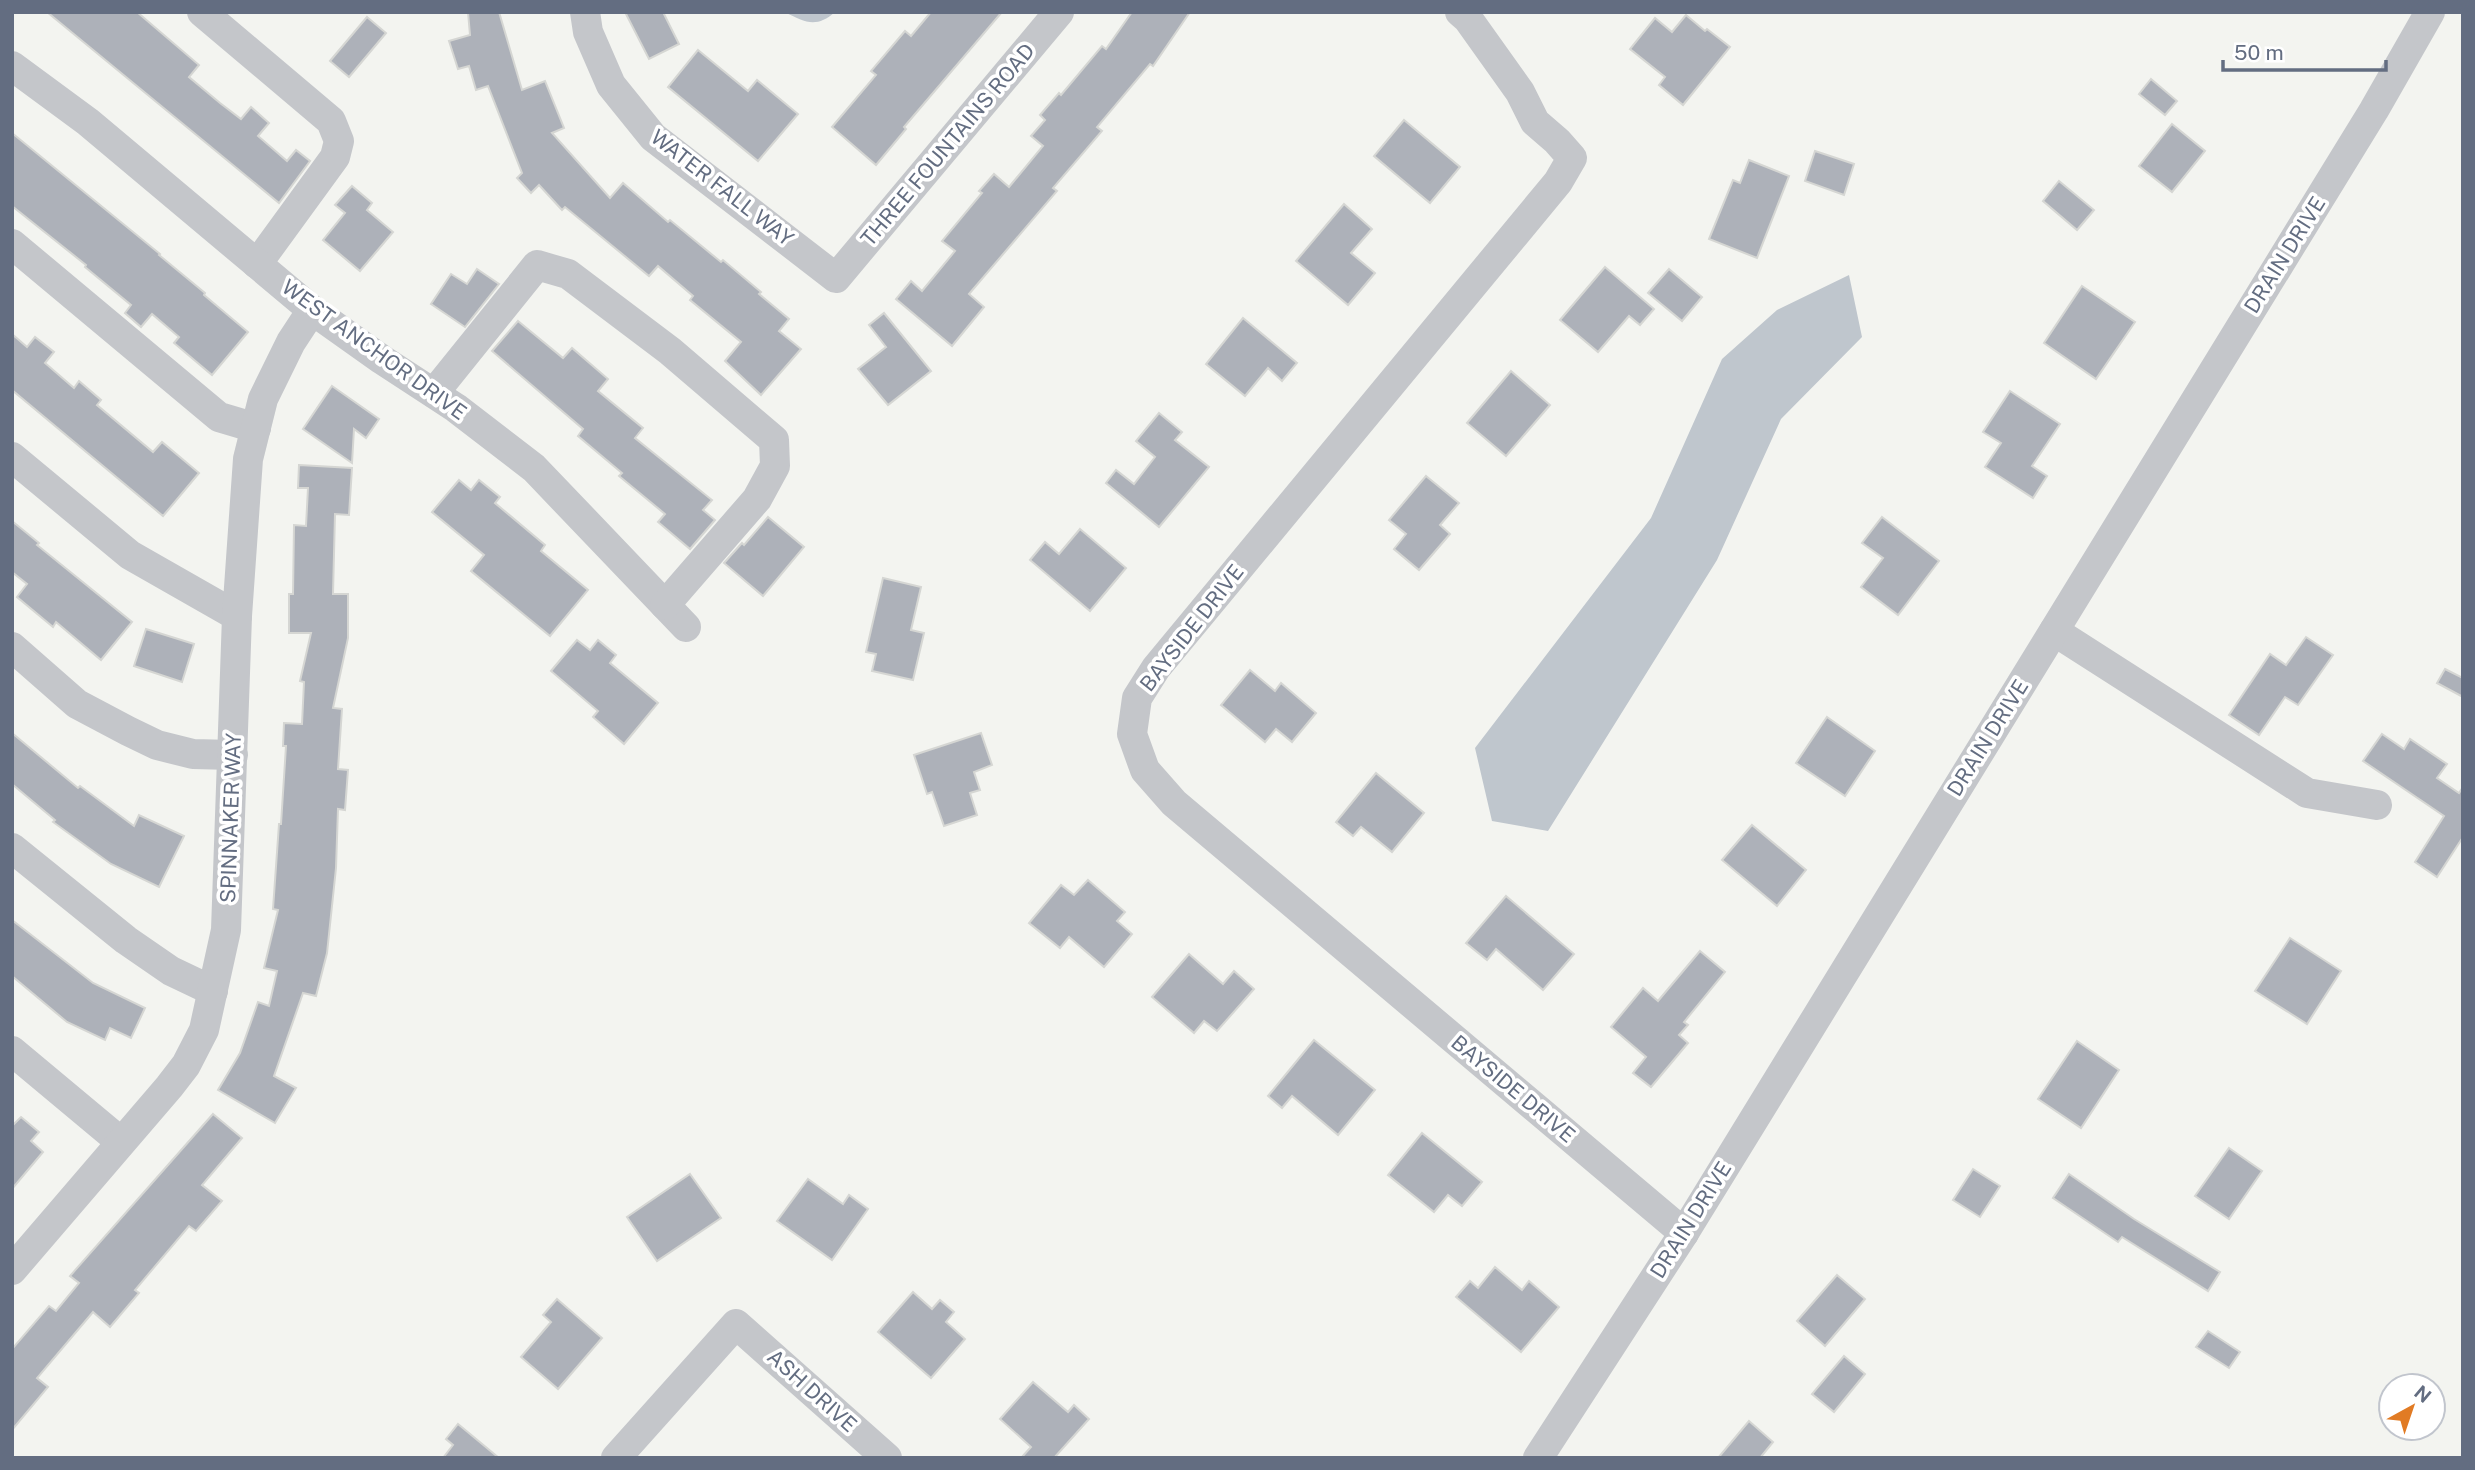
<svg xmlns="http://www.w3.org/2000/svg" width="2475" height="1470" font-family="'Public Sans',sans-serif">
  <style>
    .water { fill: #bfc6cd }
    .building { fill: #adb1b9; stroke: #d5d6d3; stroke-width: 2 }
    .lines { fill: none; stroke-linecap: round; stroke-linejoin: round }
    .minor { stroke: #c4c6ca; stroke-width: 30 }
    .labels { text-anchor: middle; stroke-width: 7; stroke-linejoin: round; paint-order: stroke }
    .street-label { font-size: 21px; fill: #636d81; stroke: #fff }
  </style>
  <rect width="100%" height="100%" fill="#f3f4f0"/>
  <g class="water">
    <path d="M785 12H835C817 28 805 23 785 12Z"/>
    <path d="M1849 275 1862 337 1781 419 1717 560 1548 831 1492 821 1475 748 1651 518 1722 359 1777 310Z"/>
  </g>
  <g class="building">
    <path d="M47 12H137L199 65 189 77 220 103 241 119 251 107 269 123 258 136 287 161 296 150 310 161 279 203Z"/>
    <path d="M468 12H499L522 90 545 81 564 128 552 133 610 198 623 183 668 222 670 220 721 262 723 260 761 292 759 294 789 319 779 331 801 349 761 395 725 361 741 342 690 300 693 296 658 266 649 276 565 207 562 210 539 185 531 193 517 178 522 173 488 86 476 90 469 66 458 69 449 41 470 35Z"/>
    <path d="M625 12H663L679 44 649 59Z"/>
    <path d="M931 12H1002L904 127 906 129 876 165 832 127 876 75 871 71 905 31 911 36Z"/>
    <path d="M1132 12H1190L1153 66 1150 64 1097 127 1102 131 1053 188 1057 191 969 294 984 307 952 346 896 299 911 281 922 291 955 251 942 241 982 193 979 191 994 174 1009 187 1043 146 1031 136 1045 120 1040 115 1059 93 1061 95 1102 46 1106 49Z"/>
    <path d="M1686 15 1705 31 1707 29 1730 47 1683 105 1659 85 1665 77 1630 49 1655 18 1672 32Z"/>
    <path d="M367 17 386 33 349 77 330 61Z"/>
    <path d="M698 50 748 91 757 80 798 114 758 161 668 87Z"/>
    <path d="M2151 79 2177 101 2165 115 2139 94Z"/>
    <path d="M1404 120 1460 167 1430 203 1374 156Z"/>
    <path d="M2172 124 2205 151 2172 192 2139 166Z"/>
    <path d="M12 133 160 254 159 255 205 293 204 295 248 332 212 375 174 343 179 337 152 314 141 327 125 313 131 305 85 267 86 265 12 206Z"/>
    <path d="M1815 151 1854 164 1844 195 1805 181Z"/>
    <path d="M1749 160 1789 176 1757 258 1709 239 1733 180 1740 183Z"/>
    <path d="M2059 181 2094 210 2077 230 2043 201Z"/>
    <path d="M352 186 372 203 367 210 393 232 360 271 323 240 345 213 335 205Z"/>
    <path d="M1344 204 1372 229 1351 253 1375 273 1348 305 1296 261Z"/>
    <path d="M1605 267 1654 309 1640 325 1629 316 1598 352 1560 320Z"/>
    <path d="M477 269 499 284 465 327 431 304 451 274 467 284Z"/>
    <path d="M1669 269 1702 297 1682 321 1648 293Z"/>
    <path d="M2082 286 2135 322 2096 379 2044 343Z"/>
    <path d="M884 313 931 371 888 405 858 369 886 347 869 325Z"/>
    <path d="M1243 318 1297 363 1282 381 1268 368 1245 396 1206 364Z"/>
    <path d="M518 321 563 358 572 348 608 379 598 391 643 428 635 438 712 500 703 510 715 520 690 549 658 522 665 514 619 476 622 473 578 436 583 429 492 351Z"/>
    <path d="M12 334 27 347 35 337 54 352 45 363 74 388 79 381 101 400 97 405 153 452 162 442 199 473 163 516 12 390Z"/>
    <path d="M1511 371 1550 405 1506 456 1467 423Z"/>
    <path d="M332 386 379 419 366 438 354 429 352 463 303 429Z"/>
    <path d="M2010 391 2060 424 2032 466 2047 476 2033 498 1985 467 2001 443 1983 432Z"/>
    <path d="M1159 413 1182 432 1175 440 1209 467 1159 527 1106 483 1116 470 1134 484 1155 457 1136 441Z"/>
    <path d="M299 465 352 468 349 515 335 514 333 594H348V638L333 708 342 709 338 769 348 770 345 810 338 809 336 868 327 953 316 996 303 993 274 1076 296 1088 275 1123 218 1090 240 1053 258 1002 269 1006 277 971 264 968 278 910 273 909 279 824H281L286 746H283L284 723 302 724 304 682 300 681 311 633H289V594H293L294 525 306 526 308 488H298Z"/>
    <path d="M1426 476 1459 503 1440 525 1450 534 1419 570 1394 549 1406 534 1389 520Z"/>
    <path d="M459 480 471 490 479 480 500 497 495 503 545 545 541 551 588 590 550 636 471 571 484 555 432 512Z"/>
    <path d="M768 517 804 547 763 596 724 563 742 543 744 545Z"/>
    <path d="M1882 517 1939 561 1898 615 1861 587 1883 558 1862 543Z"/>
    <path d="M12 521 39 543 37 545 132 622 101 660 56 622 53 627 17 597 27 584 12 572Z"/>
    <path d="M1080 529 1126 568 1090 611 1030 560 1045 542 1059 554Z"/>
    <path d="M883 578 921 587 911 630 924 633 913 680 872 671 876 654 866 652Z"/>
    <path d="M146 629 194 644 182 682 134 666Z"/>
    <path d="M2306 637 2333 655 2298 705 2285 697 2259 735 2229 715 2270 654 2286 665Z"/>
    <path d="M577 640 590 650 598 640 616 655 610 663 658 703 624 744 593 717 598 711 551 671Z"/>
    <path d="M2445 669 2463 678V697L2437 683Z"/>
    <path d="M1250 670 1275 691 1281 683 1316 713 1292 742 1276 729 1265 742 1221 705Z"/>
    <path d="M1827 717 1875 751 1845 796 1796 763Z"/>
    <path d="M12 733 78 788 80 786 134 826 139 815 184 836 159 887 111 864 53 822 55 820 12 784Z"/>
    <path d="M981 733 992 765 974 772 980 790 970 793 977 815 944 826 932 792 927 794 914 755Z"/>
    <path d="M2382 734 2404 749 2410 739 2447 764 2437 778 2459 793 2463 787V837L2437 877 2415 862 2444 816 2363 761Z"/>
    <path d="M1376 773 1424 813 1392 852 1361 827 1353 836 1336 822Z"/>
    <path d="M1752 825 1806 870 1777 906 1722 860Z"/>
    <path d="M1088 880 1125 912 1117 921 1132 934 1104 967 1069 937 1060 948 1029 923 1061 885 1074 895Z"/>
    <path d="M1506 896 1574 954 1543 990 1496 949 1487 960 1466 943Z"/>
    <path d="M12 920 93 983 145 1008 131 1038 110 1028 105 1040 67 1022 12 976Z"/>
    <path d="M2290 938 2341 971 2307 1024 2255 991Z"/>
    <path d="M1700 951 1725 972 1684 1022 1688 1025 1679 1035 1688 1043 1651 1087 1633 1073 1646 1057 1611 1027 1643 988 1658 1001Z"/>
    <path d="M1189 954 1223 984 1234 971 1254 989 1217 1031 1204 1021 1194 1033 1152 997Z"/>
    <path d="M1314 1040 1375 1090 1338 1135 1292 1096 1282 1108 1268 1096Z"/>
    <path d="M2077 1041 2119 1070 2081 1128 2038 1099Z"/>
    <path d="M213 1114 242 1138 202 1185 222 1201 196 1231 189 1226 135 1290 139 1293 110 1327 93 1312 37 1378 48 1387 12 1430V1349L49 1306 56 1311 79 1283 70 1276Z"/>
    <path d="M21 1117 39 1132 31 1141 43 1152 12 1189V1126Z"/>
    <path d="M1422 1133 1482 1182 1462 1206 1448 1195 1434 1212 1388 1175Z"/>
    <path d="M2229 1148 2262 1171 2229 1219 2195 1196Z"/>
    <path d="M1973 1169 2000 1186 1980 1217 1953 1200Z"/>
    <path d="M690 1174 721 1218 657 1261 627 1217Z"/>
    <path d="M2069 1174 2134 1219 2220 1272 2208 1291 2122 1237 2118 1242 2053 1198Z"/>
    <path d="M808 1179 843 1204 849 1195 868 1209 832 1260 777 1221Z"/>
    <path d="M1495 1267 1522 1290 1529 1281 1559 1307 1521 1352 1456 1297 1470 1281 1478 1288Z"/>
    <path d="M1837 1275 1865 1299 1825 1346 1797 1321Z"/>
    <path d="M913 1292 932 1309 940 1300 954 1312 946 1322 965 1339 931 1378 878 1332Z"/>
    <path d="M557 1299 602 1338 558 1389 521 1357 551 1322 543 1315Z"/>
    <path d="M2208 1331 2240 1352 2229 1368 2196 1347Z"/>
    <path d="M1844 1356 1865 1374 1834 1412 1812 1394Z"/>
    <path d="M1033 1382 1068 1412 1074 1405 1089 1419 1054 1458H1021L1031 1447 1000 1419Z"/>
    <path d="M1749 1421 1773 1442 1760 1458H1718Z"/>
    <path d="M458 1424 499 1458H443L453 1445 446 1439Z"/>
  </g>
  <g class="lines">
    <g class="minor">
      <path d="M202 12 331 121 339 141 335 157 257 264"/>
      <path d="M585 12 588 32 611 85 653 137 836 278 1059 12"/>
      <path d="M1460 12 1468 19 1520 92 1535 122 1557 141 1572 158 1558 182 1156 668 1137 698 1132 734 1145 770 1174 803 1684 1233"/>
      <path d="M12 66 88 122 312 310 381 359 456 408 534 468 686 627"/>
      <path d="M12 244 219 417 256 428"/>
      <path d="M434 393 537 265 568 274 670 351 774 440 775 466 757 499 665 605"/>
      <path d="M12 457 130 555 237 616"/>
      <path d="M2054 631 2307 793 2377 805"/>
      <path d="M12 647 77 704 128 731 157 745 193 754 233 755"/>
      <path d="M12 848 126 940 171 971 213 991"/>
      <path d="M12 1051 121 1142"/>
      <path d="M12 1270 169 1087 186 1065 204 1030 226 930 237 616 248 459 263 399 291 342 312 310"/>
      <path d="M616 1458 736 1324 887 1458"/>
      <path d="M1538 1458 1684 1233 2374 110 2430 12"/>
    </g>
  </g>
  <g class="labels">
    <g class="street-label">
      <text transform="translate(948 145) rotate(-50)" y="7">THREE FOUNTAINS ROAD</text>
      <text transform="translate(722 188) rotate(38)" y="7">WATER FALL WAY</text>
      <text transform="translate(2285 255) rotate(-58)" y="7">DRAIN DRIVE</text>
      <text transform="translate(374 350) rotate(36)" y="7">WEST ANCHOR DRIVE</text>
      <text transform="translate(1192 628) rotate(-52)" y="7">BAYSIDE DRIVE</text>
      <text transform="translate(1988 738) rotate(-58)" y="7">DRAIN DRIVE</text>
      <text transform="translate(231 818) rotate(-88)" y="7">SPINNAKER WAY</text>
      <text transform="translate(1513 1089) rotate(40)" y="7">BAYSIDE DRIVE</text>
      <text transform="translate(1691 1220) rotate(-58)" y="7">DRAIN DRIVE</text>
      <text transform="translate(812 1391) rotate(42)" y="7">ASH DRIVE</text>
    </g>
  </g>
  <rect width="2475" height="1470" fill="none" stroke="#636d81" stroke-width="28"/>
  <g transform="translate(2412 1407) rotate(40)"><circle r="33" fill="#ffffff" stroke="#c1c5cd" stroke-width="2"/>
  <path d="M0-5L12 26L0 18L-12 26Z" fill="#e17b24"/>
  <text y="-10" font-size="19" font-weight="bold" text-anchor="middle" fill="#636d81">N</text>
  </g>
  <path d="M2223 60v10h163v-10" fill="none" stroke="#636d81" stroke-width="3.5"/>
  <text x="2234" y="60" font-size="21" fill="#636d81" stroke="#ffffff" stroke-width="5" paint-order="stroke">50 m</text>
</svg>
